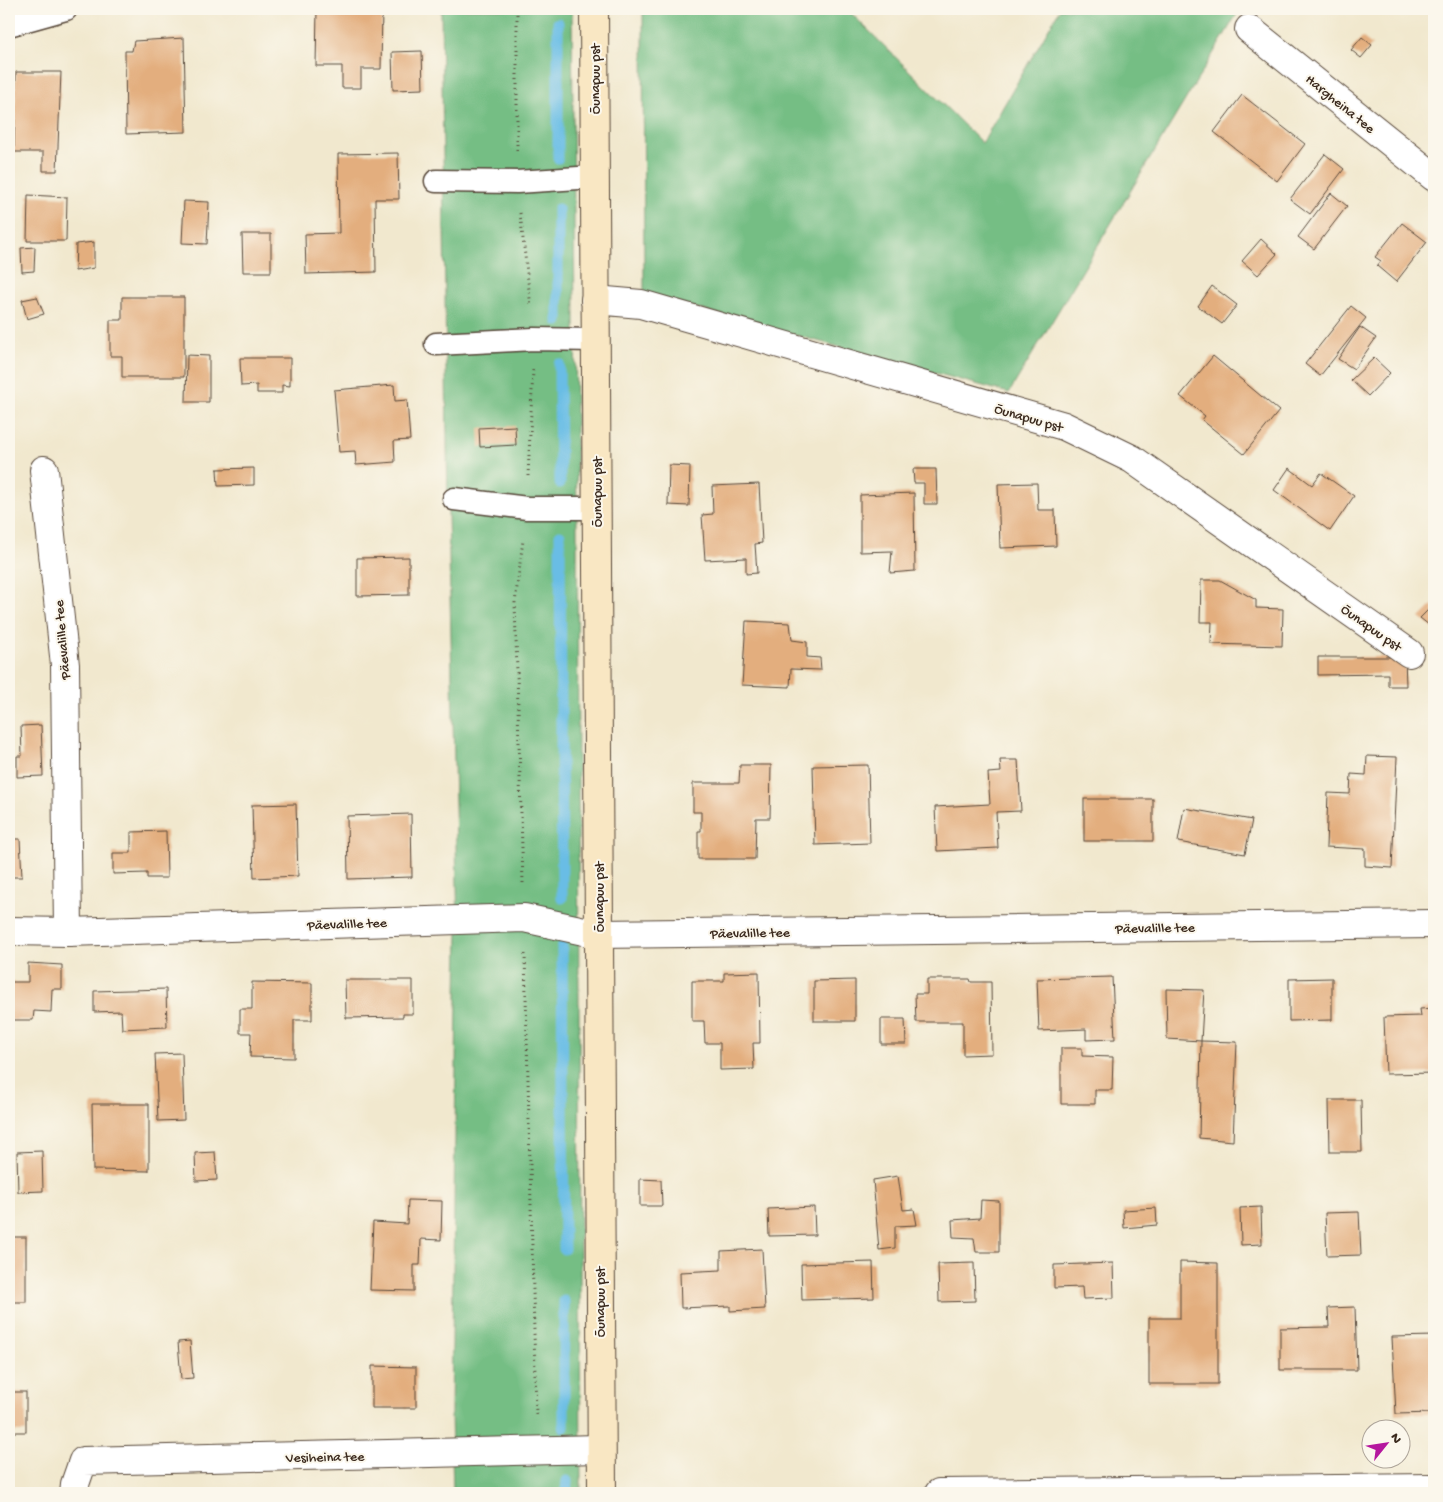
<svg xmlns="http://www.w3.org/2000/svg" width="1443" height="1502" font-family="'Gochi Hand',sans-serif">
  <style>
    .forest { fill: #75be84; stroke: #587451 }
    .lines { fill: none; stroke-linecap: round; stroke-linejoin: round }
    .stream { stroke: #69bde5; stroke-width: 11 }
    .building { fill: #e3ae7e }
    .lane-casing { stroke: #564638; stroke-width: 25 }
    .street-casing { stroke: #564638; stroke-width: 30 }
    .secondary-casing { stroke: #564638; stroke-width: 30 }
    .path { stroke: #564638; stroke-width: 3; stroke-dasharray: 1 4; stroke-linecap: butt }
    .lane { stroke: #fff; stroke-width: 22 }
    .street { stroke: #fff; stroke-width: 28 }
    .secondary { stroke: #f9e7c3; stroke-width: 28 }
    .labels { text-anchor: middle; stroke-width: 4; stroke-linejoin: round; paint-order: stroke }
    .street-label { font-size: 14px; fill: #3b2a1e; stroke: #fbf7ec }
  </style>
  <rect width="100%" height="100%" fill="#fbf7ec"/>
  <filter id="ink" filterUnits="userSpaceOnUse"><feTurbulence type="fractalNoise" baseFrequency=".02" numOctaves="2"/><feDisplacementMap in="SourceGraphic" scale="10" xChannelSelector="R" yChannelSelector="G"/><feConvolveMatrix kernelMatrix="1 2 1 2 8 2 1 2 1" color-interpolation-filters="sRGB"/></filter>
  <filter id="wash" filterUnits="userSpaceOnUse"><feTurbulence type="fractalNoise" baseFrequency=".0096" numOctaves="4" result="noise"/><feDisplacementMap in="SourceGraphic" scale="20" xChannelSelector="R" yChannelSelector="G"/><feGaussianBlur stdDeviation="1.12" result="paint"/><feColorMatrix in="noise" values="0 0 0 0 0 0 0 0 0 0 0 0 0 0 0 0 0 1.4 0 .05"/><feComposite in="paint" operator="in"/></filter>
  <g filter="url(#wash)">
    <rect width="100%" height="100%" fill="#f1e8ce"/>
    <g class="forest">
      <path d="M441 9H572L577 527 581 1493H453L451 1413 458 928 448 514Z"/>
      <path d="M643 9H847L982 143 1060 9H1240L1009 393 644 294Z"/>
    </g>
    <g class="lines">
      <g class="stream">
        <path d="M558 158V23"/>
        <path d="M558 209V321"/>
        <path d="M559 364 560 483"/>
        <path d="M560 535 562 898"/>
        <path d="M562 947 564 1249"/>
        <path d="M564 1427V1301"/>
        <path d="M566 1493 567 1481"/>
      </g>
    </g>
    <g id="blocks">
      <g class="building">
        <path d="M317 9H382L381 69H361V88H342V66H316Z"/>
        <path d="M1362 37 1372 45 1361 58 1351 50Z"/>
        <path d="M184 38 186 132 126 134 125 51H132L134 41Z"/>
        <path d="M422 51 423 89 393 90 392 52Z"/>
        <path d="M16 72H61L57 171H43V152H14Z"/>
        <path d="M1242 95 1305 144 1277 181 1214 132Z"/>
        <path d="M398 153 399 199H375L376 272 306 274 305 234 339 233 338 154Z"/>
        <path d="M1325 154 1344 169 1310 214 1290 199Z"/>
        <path d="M1331 193 1347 206 1314 249 1298 237Z"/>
        <path d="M28 195 67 197 66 241H27Z"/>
        <path d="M184 201 209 202 207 244 182 243Z"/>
        <path d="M1402 223 1427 242 1396 282 1377 266 1381 261 1375 257Z"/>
        <path d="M242 234H271V272H243Z"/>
        <path d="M1261 239 1277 254 1258 275 1242 261Z"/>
        <path d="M94 242V268L75 271 76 244Z"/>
        <path d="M35 247 34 271 22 272 21 248Z"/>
        <path d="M1212 286 1237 305 1222 324 1198 306Z"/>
        <path d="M37 297 44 314 27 319 22 300Z"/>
        <path d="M122 297H184V377H122V356H110V320H122Z"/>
        <path d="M1351 306 1366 318 1320 376 1305 364Z"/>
        <path d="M1360 327 1376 338 1354 369 1338 359Z"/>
        <path d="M187 355 209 356V402H186Z"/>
        <path d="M1213 356 1279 411 1244 454 1202 420 1205 416 1180 396Z"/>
        <path d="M240 358H290V386L282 385V393H257V385L241 386Z"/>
        <path d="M1374 358 1390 373 1368 396 1351 380Z"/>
        <path d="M394 385 395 401 407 400 410 440 394 441 395 462 356 465 355 451 339 452 334 390Z"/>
        <path d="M515 426 516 445 480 447 479 428Z"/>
        <path d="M669 465 690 466 689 506 668 505Z"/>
        <path d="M254 468V485L218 486 217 469Z"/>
        <path d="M1289 468 1312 485 1321 473 1354 496 1330 531 1274 490Z"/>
        <path d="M913 469H936L937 504H924V483H914Z"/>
        <path d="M1037 483 1038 510H1055L1056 546 1000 548 998 484Z"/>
        <path d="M759 484 762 543 755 544 757 573 746 574V558L705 560 702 515 713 514 712 486Z"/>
        <path d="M914 493 915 571 890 573 892 551 860 552V495Z"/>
        <path d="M409 557V595L357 596V558Z"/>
        <path d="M1201 580H1220L1256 600V608L1283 609 1282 646 1211 644 1212 622H1200Z"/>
        <path d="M1434 604V629L1420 618Z"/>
        <path d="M746 621 790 623 792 640 807 642V657L820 658 821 670 791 669 790 687 742 685Z"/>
        <path d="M1318 657H1405L1406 686H1388V674L1318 675Z"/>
        <path d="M41 725 43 776 17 777V756H22L21 726Z"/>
        <path d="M1367 756 1397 757 1392 868 1365 866V849L1326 847 1328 793 1350 794 1351 774 1366 775Z"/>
        <path d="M1000 760H1018L1021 811 996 812 998 848 937 851 935 807 990 804 988 773 1001 772Z"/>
        <path d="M740 765H771L770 818H756L755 859H698V831H701V812H693V783H739Z"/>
        <path d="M868 765 870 843 815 845 813 766Z"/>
        <rect x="1084" y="799" width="69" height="42"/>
        <path d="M296 804 298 876 254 878 252 805Z"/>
        <path d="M1184 808 1252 820 1245 854 1178 842Z"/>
        <path d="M411 814 412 877 348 879 347 816Z"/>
        <path d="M166 831 167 878H147V873L113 874V853H131V832Z"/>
        <path d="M9 839H20L22 877H9Z"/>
        <path d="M28 963 62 965V989H52L51 1012 34 1011 33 1020H9V982H28Z"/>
        <path d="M759 972 760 1043H753L754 1069 720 1070V1043H705L704 1021H692V981H724V973Z"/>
        <path d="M1112 977 1115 1039 1086 1040V1029L1039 1031 1037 979Z"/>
        <path d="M1332 978V1020L1289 1021V979Z"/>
        <path d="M927 979H970L971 982H991L992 1054 963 1055V1022H916L915 994H927Z"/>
        <path d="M345 980H413V1014H403V1017L346 1018Z"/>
        <path d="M855 980V1021H814V981Z"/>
        <path d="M252 982 312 983V1020H294V1058L250 1057 251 1033H240V1009H252Z"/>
        <path d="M166 989 167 1027 122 1029 121 1011 94 1012V991Z"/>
        <path d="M1166 989 1204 990 1201 1041 1167 1039Z"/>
        <path d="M1434 1008V1073L1386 1074 1384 1017 1421 1016 1420 1009Z"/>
        <path d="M881 1019H905L906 1044H881Z"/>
        <path d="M1201 1041 1237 1042 1233 1141 1199 1138Z"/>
        <path d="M1061 1048H1082V1056L1113 1057 1112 1090H1095V1104H1061Z"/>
        <path d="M182 1053 184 1120 158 1121 155 1054Z"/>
        <path d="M1329 1100H1361L1362 1152H1330Z"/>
        <path d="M92 1104H149V1171L93 1170Z"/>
        <path d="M42 1151 43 1191 18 1192 17 1152Z"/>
        <path d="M215 1152 217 1180 196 1181 195 1153Z"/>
        <path d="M898 1176 903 1210 914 1209 917 1225 895 1226V1248L879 1250 873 1180Z"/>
        <path d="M640 1179 661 1180 662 1206H640Z"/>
        <path d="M408 1200 442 1201 441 1240 421 1239 420 1265H414V1291L370 1290 373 1222 407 1224Z"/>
        <path d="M981 1200 999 1201V1252H976L974 1238 953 1237 952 1220 980 1218Z"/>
        <path d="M814 1207 815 1235 769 1236 768 1209Z"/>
        <path d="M1261 1207 1262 1244 1241 1245 1240 1208Z"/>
        <path d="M1156 1208 1157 1225 1124 1228 1123 1210Z"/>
        <path d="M1359 1212 1361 1255 1327 1256 1325 1213Z"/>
        <rect x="9" y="1237" width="17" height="65"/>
        <path d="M762 1249 765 1309 730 1311V1306L681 1308 680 1272 721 1270V1251Z"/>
        <path d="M873 1262 874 1298 802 1300 801 1264Z"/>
        <path d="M1180 1262 1218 1263V1384H1149V1318H1180Z"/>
        <path d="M974 1263 975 1301 939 1302 938 1264Z"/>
        <path d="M1113 1263 1114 1298 1083 1299 1082 1287 1054 1288V1265Z"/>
        <path d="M1355 1307 1357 1370H1280V1328L1329 1327 1328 1308Z"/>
        <path d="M1434 1336V1413L1396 1414 1392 1337Z"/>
        <path d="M190 1341 193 1378 181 1379 178 1342Z"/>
        <path d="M372 1366 416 1367V1408H372Z"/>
        <rect x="9" y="1392" width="17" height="40"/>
      </g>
    </g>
  </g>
  <g filter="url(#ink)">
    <use href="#blocks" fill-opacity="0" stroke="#564638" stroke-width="1"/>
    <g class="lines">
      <g class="lane-casing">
        <g id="lane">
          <path d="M9 25 66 9"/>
          <path d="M436 181 517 182 594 177"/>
          <path d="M436 344 534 339 595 340"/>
          <path d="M454 499 527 508H597"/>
        </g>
      </g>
      <g class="street-casing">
        <g id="street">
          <path d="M1249 29 1434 177"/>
          <path d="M595 300 641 304 1064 426 1132 459 1409 653"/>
          <path d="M44 470 65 665 68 932"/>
          <path d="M9 931 68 932 524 918 598 934 1434 924"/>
          <path d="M74 1493 75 1484 83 1461 600 1449"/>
          <path d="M939 1493 1434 1488"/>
        </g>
      </g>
      <g class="secondary-casing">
        <path id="secondary" d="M594 9 602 1493"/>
      </g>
      <g class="path">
        <path d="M517 9V150"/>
        <path d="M520 213 531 307"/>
        <path d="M528 476 533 370"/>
        <path d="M523 883 515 603 523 540"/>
        <path d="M525 954 536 1415"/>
        <path d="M537 1493V1484"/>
      </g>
      <use href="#lane" class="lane"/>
      <use href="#street" class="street"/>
      <use href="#secondary" class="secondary"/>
    </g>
  </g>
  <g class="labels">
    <g class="street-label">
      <text transform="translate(594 79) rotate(-90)" y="5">Õunapuu pst</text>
      <text transform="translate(1341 103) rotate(39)" y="5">Hargheina tee</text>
      <text transform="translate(1029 417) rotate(16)" y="5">Õunapuu pst</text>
      <text transform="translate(596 492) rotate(-90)" y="5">Õunapuu pst</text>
      <text transform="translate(1372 627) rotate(35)" y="5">Õunapuu pst</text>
      <text transform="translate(61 640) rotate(-95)" y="5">Päevalille tee</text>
      <text transform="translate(598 897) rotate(-90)" y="5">Õunapuu pst</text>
      <text transform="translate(347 923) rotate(-2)" y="5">Päevalille tee</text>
      <text transform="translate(1155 927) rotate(-1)" y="5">Päevalille tee</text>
      <text transform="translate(750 932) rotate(-1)" y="5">Päevalille tee</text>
      <text transform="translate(599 1302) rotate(-90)" y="5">Õunapuu pst</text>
      <text transform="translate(325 1456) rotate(-1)" y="5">Vesiheina tee</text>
    </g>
  </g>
  <rect width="1443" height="1502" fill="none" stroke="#fbf7ec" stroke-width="30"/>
  <g transform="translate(1386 1444) rotate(60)"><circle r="24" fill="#fbf7ec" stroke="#aea59a"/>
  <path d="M0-4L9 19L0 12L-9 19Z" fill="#b5179e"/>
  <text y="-8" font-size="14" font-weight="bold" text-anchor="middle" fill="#3b2a1e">N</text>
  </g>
</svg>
